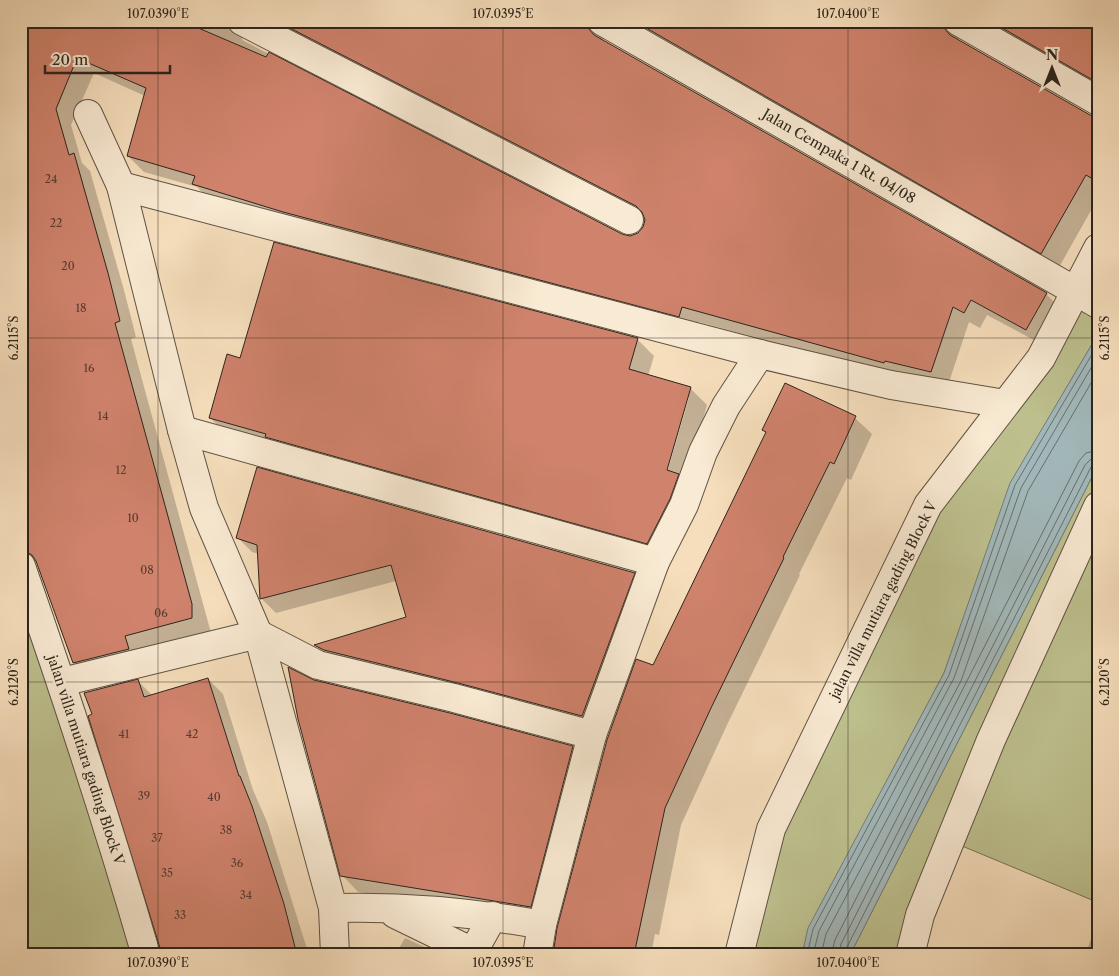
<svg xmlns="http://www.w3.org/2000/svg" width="1119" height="976" font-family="'Libre Caslon Text',serif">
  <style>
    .green { fill: #bec18f; stroke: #767356 }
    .water { fill: #a2b9bc; stroke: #737e7c }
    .shadow { fill: #0003; fill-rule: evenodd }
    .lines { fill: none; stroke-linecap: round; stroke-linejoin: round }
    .shore { stroke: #686f6c; stroke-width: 1 }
    .building { fill: #cf826c; stroke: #2d251c }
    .minor-casing { stroke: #5f5344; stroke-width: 30 }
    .minor { stroke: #f9ead3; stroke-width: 28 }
    .ticks { fill: none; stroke: #2d251c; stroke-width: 1; stroke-opacity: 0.45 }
    .labels { text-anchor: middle; stroke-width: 5; stroke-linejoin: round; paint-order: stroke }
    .number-label { font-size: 11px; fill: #563c30 }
    .street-label { font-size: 14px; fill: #2d251c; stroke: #f9ead3 }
    .neatline { fill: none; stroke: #2d251c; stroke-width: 2 }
    .ticks-label { font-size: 12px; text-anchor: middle; fill: #2d251c }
  </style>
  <rect width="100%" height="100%" fill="#f6debc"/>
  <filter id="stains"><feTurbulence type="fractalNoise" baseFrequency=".004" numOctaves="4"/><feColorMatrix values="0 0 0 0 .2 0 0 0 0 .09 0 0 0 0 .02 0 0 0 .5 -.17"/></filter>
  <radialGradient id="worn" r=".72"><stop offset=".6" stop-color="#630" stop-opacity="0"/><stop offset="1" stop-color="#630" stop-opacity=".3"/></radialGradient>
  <g class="green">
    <path d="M1098 248V334L1011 483 944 673 809 928 802 955H739L750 910 881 601Z"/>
    <path d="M1098 465V884L1092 900 950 841 910 955H850Z"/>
    <path d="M21 566 146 955H21Z"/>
  </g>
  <path class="water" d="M1098 334V465L850 955H802L808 928 944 673 1010 483Z"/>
  <g class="shadow">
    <path d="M21 21H258L244 31 242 40 621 235 629 237 638 234 644 228 645 218 267 23 259 21H618L605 29 603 41 1046 294 1062 310 1043 345 987 315 980 328 969 322 947 388 900 378 699 322 695 332 210 200 197 187 144 172 128 156 145 96 94 73 71 125 82 163 90 171 124 290 136 337 131 339 211 633 90 679 74 663 38 564 24 550 21 541Z"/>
    <path d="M619 21H975L960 30 959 41 1090 116 1098 118V198L1058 269Z"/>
    <path d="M976 21H1098V89Z"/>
    <path d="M637 339 654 356 648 376 690 388 707 405 664 559 227 434 210 418 241 360ZM686 397H689L666 476H664Z"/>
    <path d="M786 384 855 418 872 434 851 480 847 478 799 574 800 575 727 725 681 825 659 935 655 934 651 955H554L654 667 767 433 764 430Z"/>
    <path d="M238 538 634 574 648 588 596 730 329 659 316 646 407 618 396 581 276 613 262 599 259 554 252 552Z"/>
    <path d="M208 679 223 694 253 790 267 822 309 955H163L138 681 153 696Z"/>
    <path d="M314 681 572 747 588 763 546 923 358 892 342 875Z"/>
    <path d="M1097 923 1098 955H1085Z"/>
    <path d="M405 938 442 955H395Z"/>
  </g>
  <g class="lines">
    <g class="shore">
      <path d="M807 955 813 929 949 675 1015 485 1098 344"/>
      <path d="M813 955 819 931 954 678 1021 488 1098 356"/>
      <path d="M821 955 826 934 961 681 1028 491 1098 371"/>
      <path d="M831 955 835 940 1079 461 1086 453 1098 450"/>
      <path d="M839 955 841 944 1085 465 1091 459 1098 458"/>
      <path d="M845 955 847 947 1091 467 1094 465 1098 464"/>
    </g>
  </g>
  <g class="building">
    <path d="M21 21H182L266 57 269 52 622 234 630 236 638 233 643 227 645 220 642 212 636 206 284 25 286 21H586L589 29 594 35 1047 293 1026 330 971 300 964 313 953 307 931 372 885 361 884 363 682 307 679 317 283 212 192 184 195 176 127 156 146 88 77 58 56 109 69 155 74 153 108 273 120 321 115 323 192 604V618L125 636 129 649 73 663 36 561 32 555 25 551 21 542Z"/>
    <path d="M634 21H942L945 29 950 35 1090 115 1098 117V182L1086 175 1041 254Z"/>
    <path d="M990 21H1098V83Z"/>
    <path d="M274 242 638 338 629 369 691 387 667 470 679 474 670 499 647 544 265 437 266 434 209 418 227 354 240 358Z"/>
    <path d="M785 383 856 416 834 464 830 462 783 557 784 558 711 708 665 808 634 955H553L557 928 607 740 636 659 653 665 766 432 762 430Z"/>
    <path d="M257 467 635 573 582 716 458 683 324 650 314 645 406 617 391 565 260 599 257 545 236 538Z"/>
    <path d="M288 667 314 680 450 713 573 746 531 907 340 876 298 719Z"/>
    <path d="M208 678 239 776H240L252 806 284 904 297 955H163L161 951 88 716 92 714 84 693 138 679 144 697Z"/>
  </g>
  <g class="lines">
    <g class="minor-casing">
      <g id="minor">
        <path d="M242 21 629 220"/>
        <path d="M602 21 1098 304"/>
        <path d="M958 21 1098 101"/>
        <path d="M88 114 121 186 182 430 204 508 258 634 333 908 335 955"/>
        <path d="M121 186 760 354 891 385 1005 404"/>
        <path d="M182 430 655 562"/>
        <path d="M21 566C66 695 108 824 146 955"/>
        <path d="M62 682 258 634 318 665 454 698 592 735 655 562 684 505 703 452 726 406 760 354"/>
        <path d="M333 908C404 906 473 912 542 925"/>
        <path d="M395 914 473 952 493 916"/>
        <path d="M537 955 542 925 592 735"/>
        <path d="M739 955 771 829 928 505 1041 358 1098 248"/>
        <path d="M910 955 920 915 991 740 1098 506"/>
      </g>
    </g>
    <use href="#minor" class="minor"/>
  </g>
  <path class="ticks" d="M158 21V955M503 21V955M848 21V955M21 338H1098M21 682H1098"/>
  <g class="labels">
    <g class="number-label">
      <text x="51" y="183">24</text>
      <text x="56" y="227">22</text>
      <text x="68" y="270">20</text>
      <text x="81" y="312">18</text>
      <text x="89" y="372">16</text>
      <text x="103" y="420">14</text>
      <text x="121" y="474">12</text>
      <text x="133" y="522">10</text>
      <text x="147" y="574">08</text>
      <text x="161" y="617">06</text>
      <text x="124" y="738">41</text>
      <text x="192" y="738">42</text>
      <text x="144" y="800">39</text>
      <text x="214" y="801">40</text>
      <text x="226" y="834">38</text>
      <text x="157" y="842">37</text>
      <text x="237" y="867">36</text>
      <text x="167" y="877">35</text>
      <text x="246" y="899">34</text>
      <text x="180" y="919">33</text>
    </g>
    <g class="street-label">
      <text transform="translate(839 156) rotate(30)" y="5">Jalan Cempaka 1 Rt. 04/08</text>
      <text transform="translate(883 600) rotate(-63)" y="5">jalan villa mutiara gading Block V</text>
      <text transform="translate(86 760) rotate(72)" y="5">jalan villa mutiara gading Block V</text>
    </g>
  </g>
  <rect width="1119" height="976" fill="none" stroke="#f6debc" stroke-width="55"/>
  <g transform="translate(1052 68)" stroke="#f9ead3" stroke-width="4" paint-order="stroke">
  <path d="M0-4L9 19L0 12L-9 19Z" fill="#2d251c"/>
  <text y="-8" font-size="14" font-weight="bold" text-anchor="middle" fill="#2d251c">N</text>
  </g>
  <path d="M45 65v8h125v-8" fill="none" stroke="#2d251c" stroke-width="2.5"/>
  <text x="52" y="65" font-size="15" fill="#2d251c" stroke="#f9ead3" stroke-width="4" paint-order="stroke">20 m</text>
  <rect x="28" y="28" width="1064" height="920" class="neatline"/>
  <g class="ticks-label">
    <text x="158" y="18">107.0390°E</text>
    <text x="503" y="18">107.0395°E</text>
    <text x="848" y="18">107.0400°E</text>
    <text transform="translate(14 338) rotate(-90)" y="4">6.2115°S</text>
    <text transform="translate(1105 338) rotate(-90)" y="4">6.2115°S</text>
    <text transform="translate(14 682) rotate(-90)" y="4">6.2120°S</text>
    <text transform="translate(1105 682) rotate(-90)" y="4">6.2120°S</text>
    <text x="158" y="967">107.0390°E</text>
    <text x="503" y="967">107.0395°E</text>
    <text x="848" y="967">107.0400°E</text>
  </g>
  <rect width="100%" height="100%" filter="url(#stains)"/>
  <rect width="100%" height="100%" fill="url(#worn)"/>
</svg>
